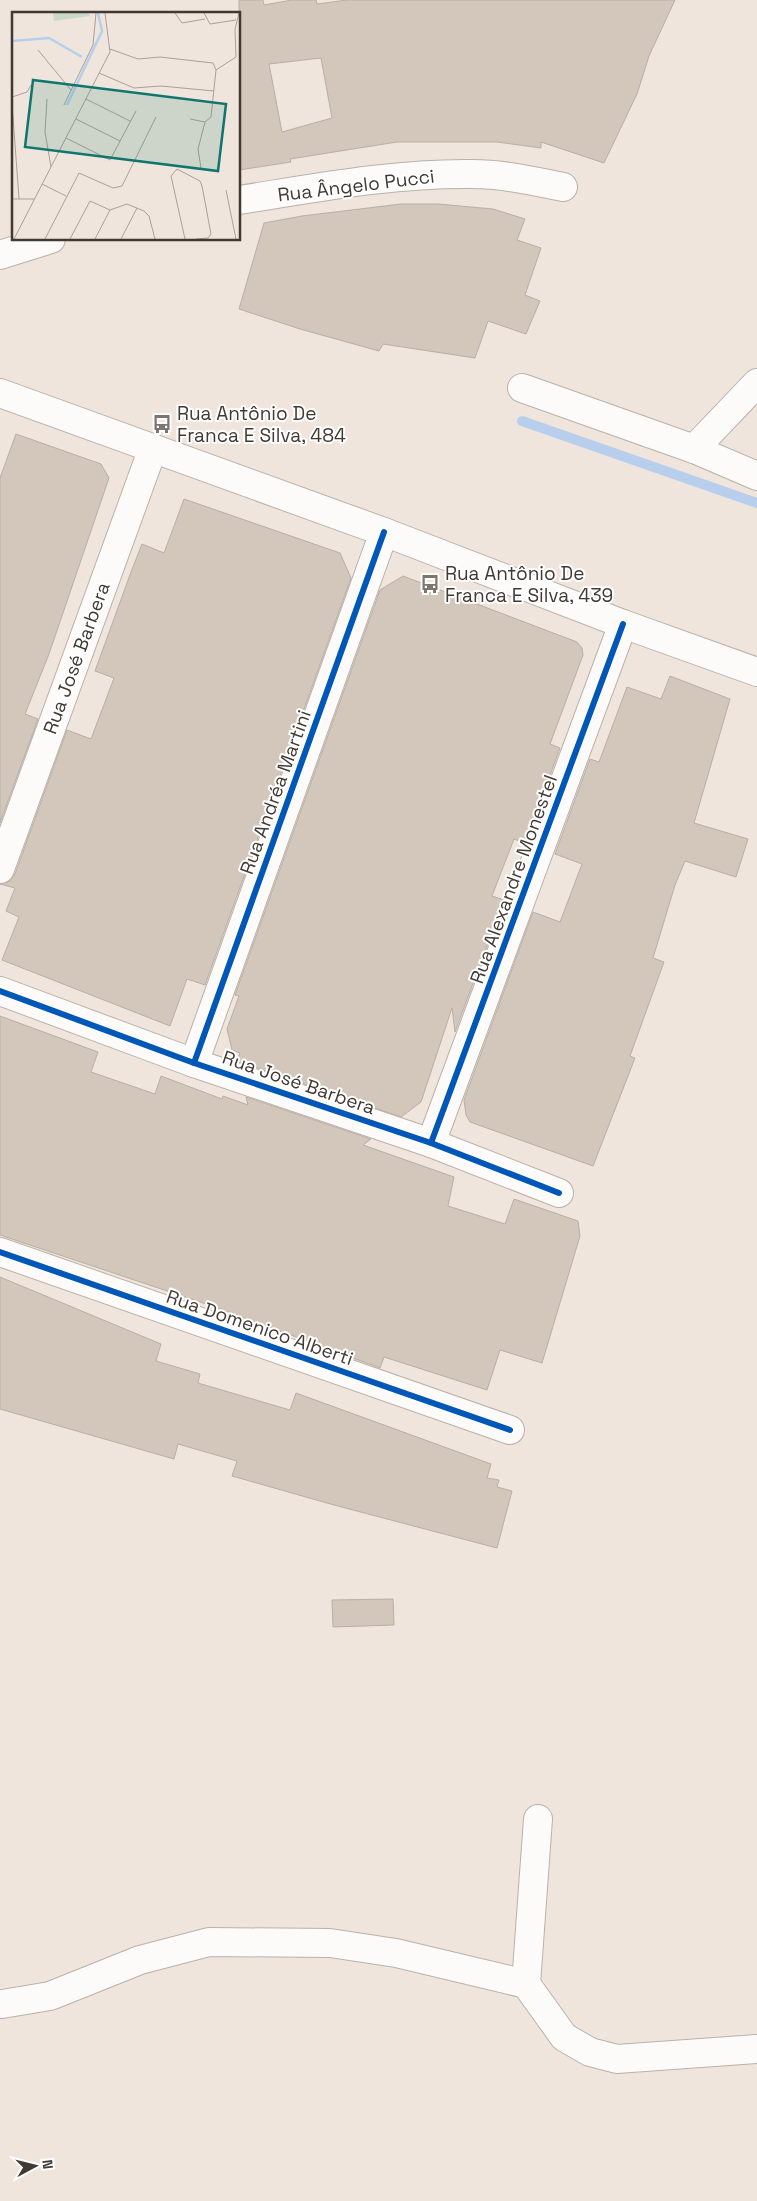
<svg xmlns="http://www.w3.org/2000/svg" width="757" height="2201" font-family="'Space Grotesk',sans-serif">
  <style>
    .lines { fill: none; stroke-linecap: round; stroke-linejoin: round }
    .stream { stroke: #b7cfec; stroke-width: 10 }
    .building { fill: #d3c6ba; stroke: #b7afa8; fill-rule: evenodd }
    .minor-casing { stroke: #b9b1a9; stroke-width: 30 }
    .major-casing { stroke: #b9b1a9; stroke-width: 30 }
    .minor { stroke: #fdfbfa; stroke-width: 28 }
    .major { stroke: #fdfbfa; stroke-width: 28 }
    .cycleway-casing { stroke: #fff; stroke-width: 9 }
    .cycleway { stroke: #0057b8; stroke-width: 6 }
    .labels { text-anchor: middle; stroke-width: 4; stroke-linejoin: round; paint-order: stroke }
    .street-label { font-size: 19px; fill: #403a33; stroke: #fff }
    .poi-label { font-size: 19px; fill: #403a33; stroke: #fff; text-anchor: start }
    .inset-river { fill: none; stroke: #b7cfec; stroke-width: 2.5 }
    .inset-road { fill: none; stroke: #a9a198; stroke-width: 1 }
    .view { fill: #0f766e; fill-opacity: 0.15; stroke: #0f766e; stroke-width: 2.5 }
    .inset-edge { fill: none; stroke: #403a33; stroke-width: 2.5 }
  </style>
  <rect width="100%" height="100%" fill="#efe5dc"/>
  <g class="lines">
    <path class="stream" d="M522 421 757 503"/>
  </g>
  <g class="building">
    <path d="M239 0H263L264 5 292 0H316L317 4 347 0H675L649 56 637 94 604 163 541 142V148L497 142H397L290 159 291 162 239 170ZM321 58 332 118 282 132 269 64Z"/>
    <path d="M401 204H438L493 209 525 219 517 240 541 248 525 295 540 301 526 334 488 321 475 358 383 344 379 351 300 329 239 309 264 223 302 216Z"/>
    <path d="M16 434 101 464 109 478 49 654 25 714 38 719 0 823V478Z"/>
    <path d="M184 499 340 553 351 578 205 985 187 979 170 1026 2 960 19 917 6 911 15 888 0 884 10 881 15 874 67 730 91 739 114 678 95 671 131 572 142 544 164 553Z"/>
    <path d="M403 576 577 642 582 648 583 655 550 744 560 748 525 843 514 839 492 896 504 900 455 1032 452 1008 421 1102 401 1117 237 1061 240 1053 232 1050 227 1029 239 996 235 995 380 590Z"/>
    <path d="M670 676 730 699 694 823 748 839 736 877 685 861 675 885 653 958 664 962 630 1056 635 1058 593 1166 470 1122 466 1115 464 1100 533 912 560 922 582 864 555 854 590 759 599 762 627 687 661 699Z"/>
    <path d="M0 1016 98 1052 91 1072 155 1094 161 1076 222 1099 223 1096 248 1105 246 1097 371 1139 363 1145 454 1177 448 1206 505 1224 514 1199 578 1221 580 1236 542 1363 500 1350 487 1390 384 1357 380 1368 215 1307 0 1235Z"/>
    <path d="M0 1277 161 1344 156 1361 200 1374 198 1383 290 1410 296 1393 491 1464 487 1478 499 1480 497 1487 512 1491 497 1548 334 1505 232 1476 237 1461 178 1444 174 1459 0 1409Z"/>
    <path d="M393 1599 394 1625 333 1627 332 1600Z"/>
  </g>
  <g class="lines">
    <g class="minor-casing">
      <g id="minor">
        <path d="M239 200C316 188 394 173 472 174 503 174 533 181 563 187"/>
        <path d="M0 255 51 239"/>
        <path d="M522 388 694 449 757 476"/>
        <path d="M694 449 757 383"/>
        <path d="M0 869 153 448"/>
        <path d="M0 991 194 1063 431 1143 559 1193"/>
        <path d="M194 1063 384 532"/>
        <path d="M431 1143 623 624"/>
        <path d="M0 1252 510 1430"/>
        <path d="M538 1819 526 1984 564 2037 590 2052 617 2059 757 2049"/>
        <path d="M2 2004 50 1996 140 1960 209 1942 330 1943 396 1953 526 1984"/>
      </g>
    </g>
    <g class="major-casing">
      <path id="major" d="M0 393 384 532 623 624 757 672"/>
    </g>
    <use href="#minor" class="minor"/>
    <use href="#major" class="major"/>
    <g class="cycleway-casing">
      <g id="cycleway">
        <path d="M0 991 194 1063 431 1143 559 1193"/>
        <path d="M194 1063 384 532"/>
        <path d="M431 1143 623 624"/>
        <path d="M0 1252 510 1430"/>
      </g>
    </g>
    <use href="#cycleway" class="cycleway"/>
  </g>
  <defs>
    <g id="bus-bare" transform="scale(1.5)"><path d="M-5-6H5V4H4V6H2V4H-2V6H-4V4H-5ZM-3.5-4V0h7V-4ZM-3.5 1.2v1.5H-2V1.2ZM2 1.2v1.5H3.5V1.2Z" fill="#7d766e" stroke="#fff" stroke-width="2.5" paint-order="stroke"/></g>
  </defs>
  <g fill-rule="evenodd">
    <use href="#bus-bare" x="162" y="424"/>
    <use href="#bus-bare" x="430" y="584"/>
  </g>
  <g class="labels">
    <g class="street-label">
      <text transform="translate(356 185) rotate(-7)" y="7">Rua Ângelo Pucci</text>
      <text transform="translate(76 658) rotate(-70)" y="7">Rua José Barbera</text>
      <text transform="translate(275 792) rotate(-70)" y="7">Rua Andréa Martini</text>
      <text transform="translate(513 879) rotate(-70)" y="7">Rua Alexandre Monestel</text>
      <text transform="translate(299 1082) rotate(19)" y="7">Rua José Barbera</text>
      <text transform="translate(260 1327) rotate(19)" y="7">Rua Domenico Alberti</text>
    </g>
    <g class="poi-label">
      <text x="177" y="420">Rua Antônio De<tspan x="177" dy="22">Franca E Silva, 484</tspan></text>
      <text x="445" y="580">Rua Antônio De<tspan x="445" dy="22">Franca E Silva, 439</tspan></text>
    </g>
  </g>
  <g transform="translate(12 12)">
    <rect width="228" height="228" fill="#efe5dc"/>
    <path d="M41 1H77L78 4 42 9Z" fill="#cad9ca"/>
    <path class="inset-river" d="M0 29 37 26 70 45M55 93 90 19 86 1"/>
    <path class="inset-road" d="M163 1 170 11 193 7M192 1 198 12 224 8M98 37 126 47 148 45 201 51 204 58 199 105 193 110 178 107M26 38 59 78M204 58 224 45 223 17 227 1M87 61 122 76 149 74 202 79M0 85 15 80 19 73M35 87 33 120 39 155M74 87 118 109M0 91 7 187M52 93 81 33 84 1M64 107 108 129M54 126 98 148 124 99M189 156 186 137 193 110M30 172 54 184M214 178 224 227M0 187H22M2 227 98 40 93 1M33 227 67 161 101 176 110 174 144 105M58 227 78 189 98 198 115 192 132 199 137 204 143 227M83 227 98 198M109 227 125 196M173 227 159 164 165 157 188 169 190 174 199 222 196 226 184 227"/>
    <path class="view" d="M21 68 214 92 206 159 13 135Z"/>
    <rect width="228" height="228" class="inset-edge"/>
  </g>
  <g transform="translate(35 2166) rotate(83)" stroke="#ffffff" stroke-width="4" paint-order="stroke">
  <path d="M0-4L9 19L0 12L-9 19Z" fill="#403a33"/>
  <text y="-8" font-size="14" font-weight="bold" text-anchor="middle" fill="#403a33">N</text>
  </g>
</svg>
